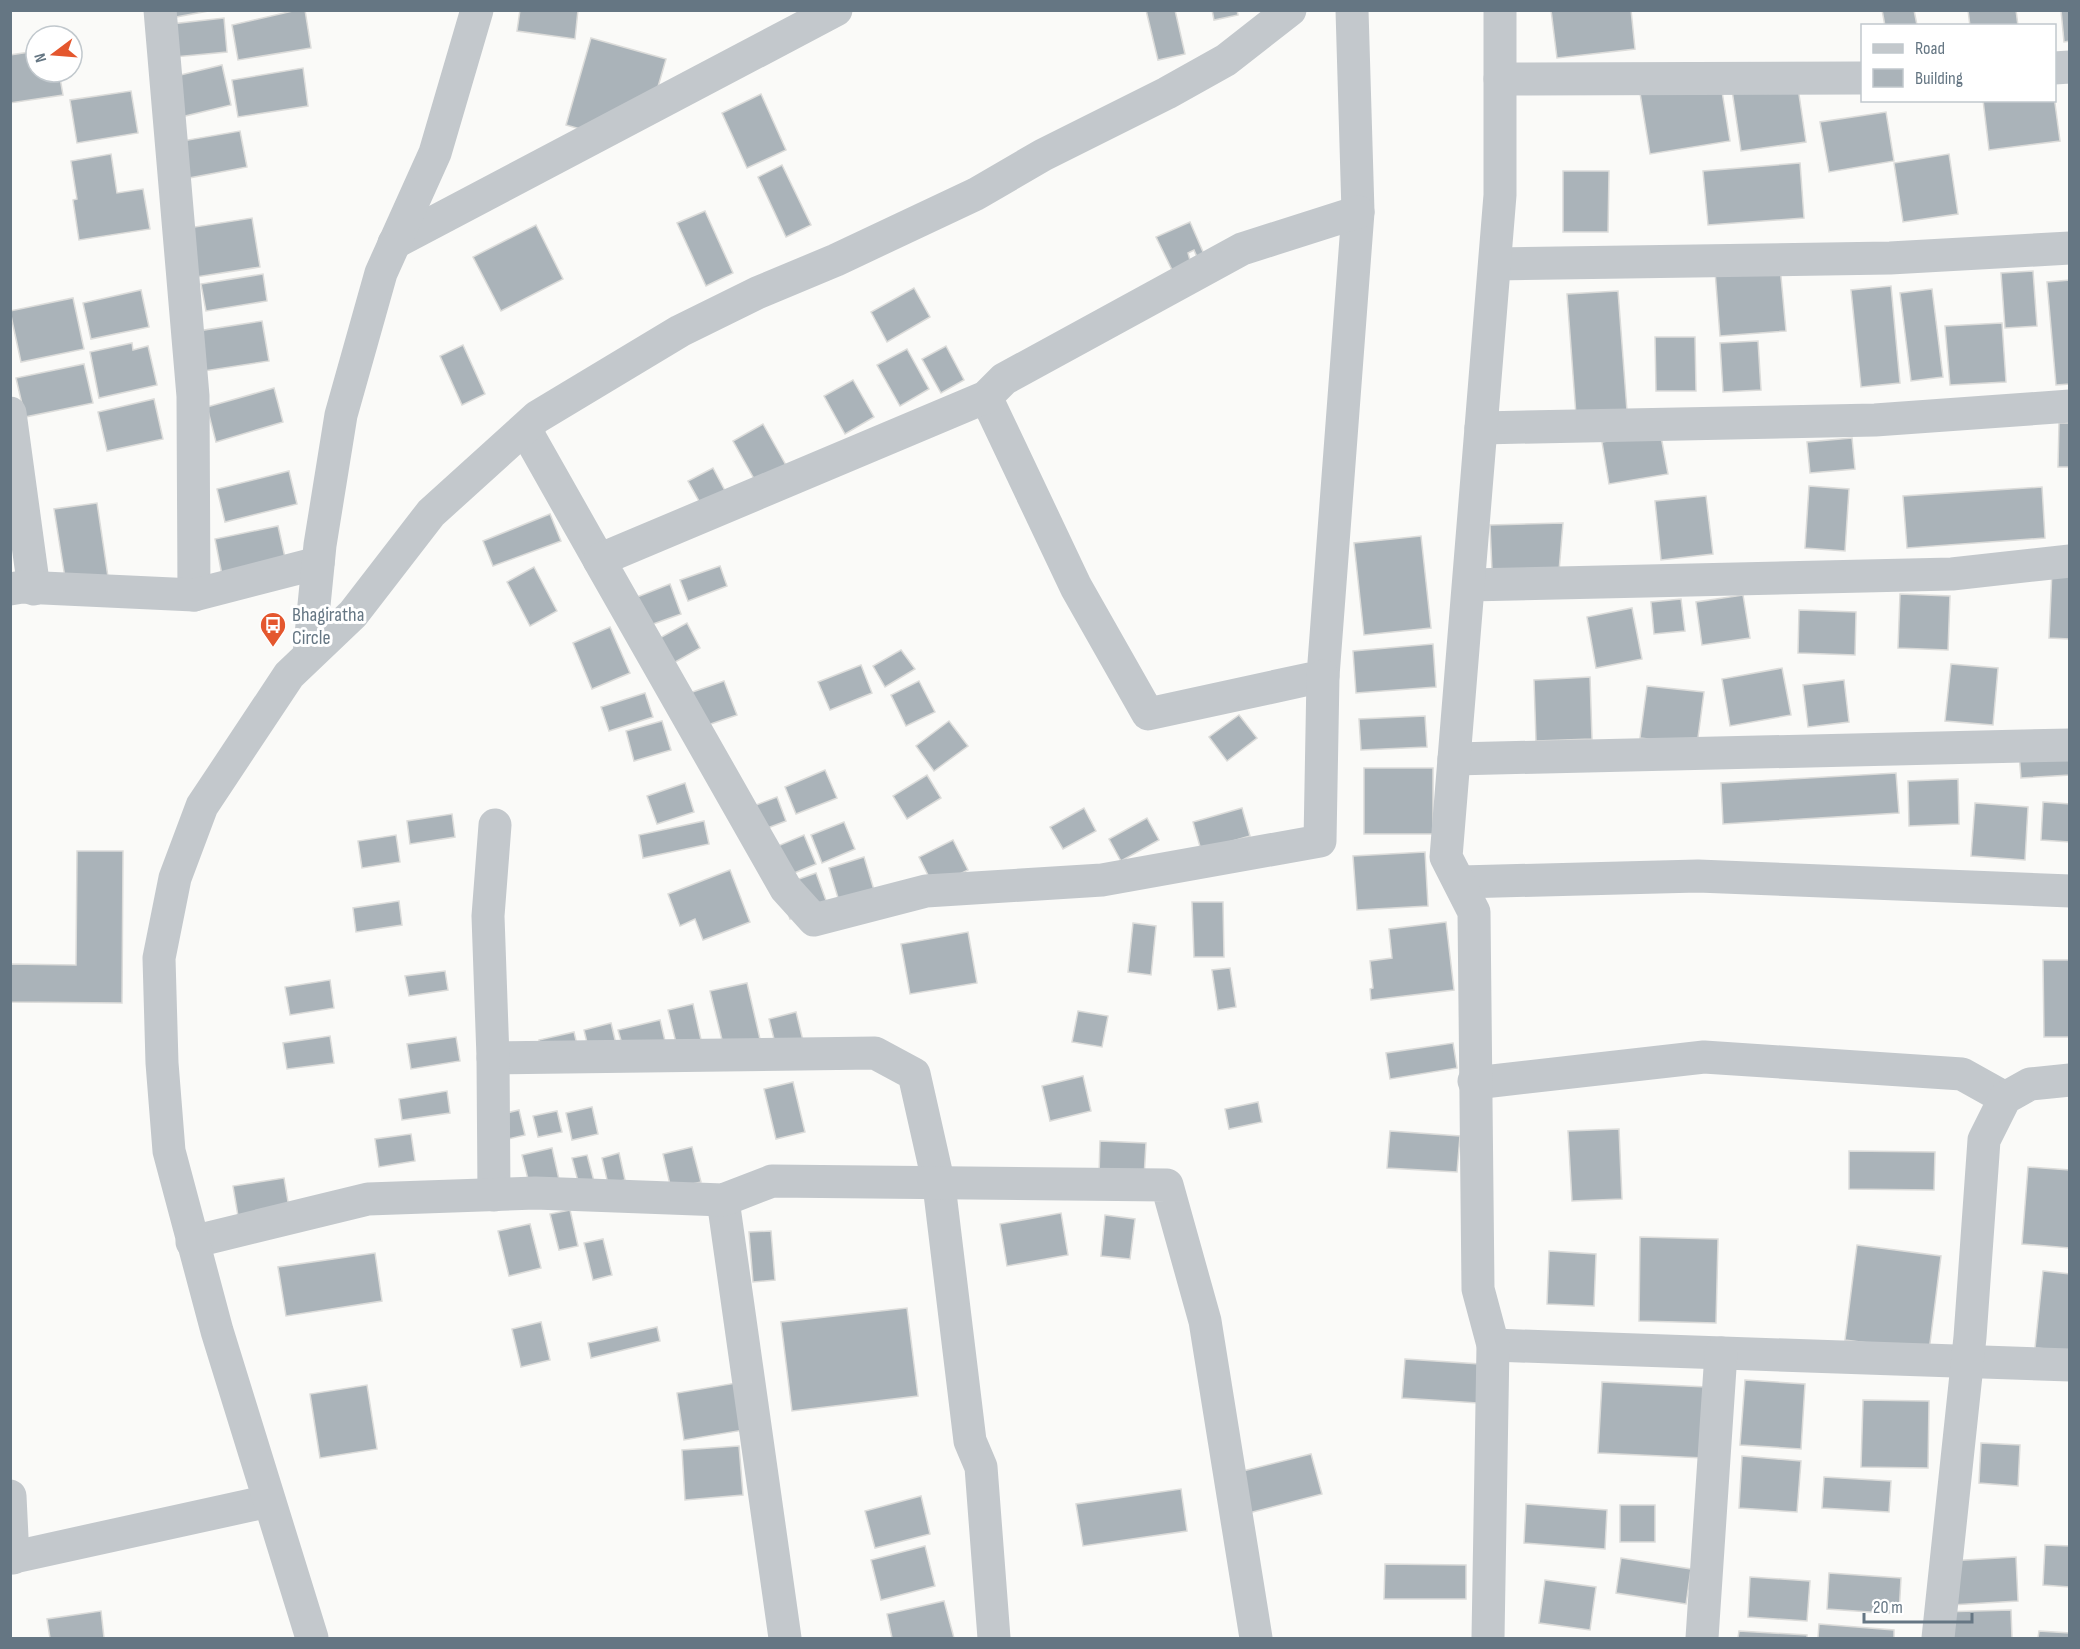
<svg xmlns="http://www.w3.org/2000/svg" width="2080" height="1649" font-family="'Sofia Sans Condensed',sans-serif">
  <style>
    .building { fill: #aab3b9; stroke: #dcdcda; stroke-width: 1.5 }
    .lines { fill: none; stroke-linecap: round; stroke-linejoin: round }
    .minor { stroke: #c3c8cc; stroke-width: 33 }
    .labels { text-anchor: middle; stroke-width: 6; stroke-linejoin: round; paint-order: stroke }
    .poi-label { font-size: 20px; fill: #657683; stroke: #fff; text-anchor: start }
  </style>
  <rect width="100%" height="100%" fill="#fafaf8"/>
  <g class="building">
    <path d="M164 10H214L165 19Z"/>
    <path d="M297 10H305L311 48 238 60 232 25Z"/>
    <path d="M520 10H578L575 39 517 31Z"/>
    <path d="M1146 10H1175L1185 54 1158 60Z"/>
    <path d="M1212 10H1237L1238 15 1214 20Z"/>
    <path d="M1551 10H1631L1635 49 1557 58Z"/>
    <path d="M1882 10H1914L1917 25 1885 26Z"/>
    <path d="M1968 10H2016L2018 26H1970Z"/>
    <path d="M2061 10H2070V41L2064 42Z"/>
    <path d="M224 18 227 52 174 57 171 24Z"/>
    <path d="M591 38 666 59 653 104 591 132 566 125Z"/>
    <path d="M36 51V72H59L63 95 10 103V55Z"/>
    <path d="M222 65 231 105 181 117 172 77Z"/>
    <path d="M303 68 308 106 238 117 232 80Z"/>
    <path d="M1720 79 1730 141 1650 154 1640 93Z"/>
    <path d="M1797 81 1806 142 1741 151 1732 90Z"/>
    <path d="M131 91 138 133 77 143 70 100Z"/>
    <path d="M761 94 786 150 747 168 722 113Z"/>
    <path d="M2054 96 2060 141 1989 150 1983 100H2054Z"/>
    <path d="M1886 112 1894 161 1829 172 1820 122Z"/>
    <path d="M240 131 247 167 189 178 182 141Z"/>
    <path d="M111 154 117 193 143 189 150 229 79 240 73 200 77 199 71 161Z"/>
    <path d="M1949 154 1958 214 1903 222 1894 163Z"/>
    <path d="M1800 163 1804 218 1708 225 1703 171Z"/>
    <path d="M782 165 811 225 786 237 758 177Z"/>
    <path d="M1563 171H1609L1608 232H1563Z"/>
    <path d="M705 211 733 273 706 286 677 223Z"/>
    <path d="M252 218 260 267 196 277 188 228Z"/>
    <path d="M1190 222 1207 261 1197 257 1194 250 1188 253 1190 260 1175 276 1156 237Z"/>
    <path d="M536 225 563 279 501 311 473 257Z"/>
    <path d="M1780 266 1786 331 1720 336 1715 271Z"/>
    <path d="M2033 271 2037 326 2005 328 2001 273Z"/>
    <path d="M263 274 267 301 206 311 201 284Z"/>
    <path d="M2070 280V384L2056 385 2047 282Z"/>
    <path d="M1891 286 1900 383 1861 387 1851 290Z"/>
    <path d="M914 288 930 317 887 342 871 312Z"/>
    <path d="M1932 289 1943 377 1911 381 1900 293Z"/>
    <path d="M141 290 149 327 91 339 83 303Z"/>
    <path d="M1618 291 1627 411 1576 415 1567 294Z"/>
    <path d="M73 298 84 349 21 362 10 311Z"/>
    <path d="M262 321 269 361 204 371 198 331Z"/>
    <path d="M2002 323 2006 382 1950 385 1945 326Z"/>
    <path d="M1655 337H1695L1696 391H1656Z"/>
    <path d="M1758 341 1761 390 1723 392 1720 343Z"/>
    <path d="M132 343 133 350 148 346 157 385 99 398 90 352Z"/>
    <path d="M463 345 485 394 462 405 440 356Z"/>
    <path d="M946 346 964 380 941 393 922 359Z"/>
    <path d="M907 349 929 389 900 406 877 365Z"/>
    <path d="M84 364 93 403 25 417 16 378Z"/>
    <path d="M853 380 874 417 845 434 824 396Z"/>
    <path d="M274 388 283 422 216 442 207 407Z"/>
    <path d="M154 399 163 439 107 451 98 412Z"/>
    <path d="M2059 423H2070V467H2058Z"/>
    <path d="M763 424 787 467 757 484 733 441Z"/>
    <path d="M1660 431 1668 474 1609 484 1602 442Z"/>
    <path d="M1852 438 1855 469 1810 473 1807 442Z"/>
    <path d="M713 468 733 506 709 519 688 481Z"/>
    <path d="M289 471 297 504 225 522 217 489Z"/>
    <path d="M1809 486 1849 489 1845 551 1805 548Z"/>
    <path d="M2042 487 2045 538 1907 548 1903 496Z"/>
    <path d="M1706 496 1713 554 1661 560 1655 501Z"/>
    <path d="M97 503 108 577 66 584 54 509Z"/>
    <path d="M550 514 561 541 493 566 483 541Z"/>
    <path d="M1563 523 1559 571H1492L1490 525Z"/>
    <path d="M278 526 286 562 222 575 215 539Z"/>
    <path d="M1421 536 1431 628 1364 635 1354 543Z"/>
    <path d="M720 566 727 586 688 601 680 580Z"/>
    <path d="M534 567 557 611 530 626 507 582Z"/>
    <path d="M2052 570 2070 571V639L2049 638Z"/>
    <path d="M670 584 681 614 642 628 632 599Z"/>
    <path d="M1900 594 1950 596 1948 650 1898 648Z"/>
    <path d="M1743 595 1750 638 1702 645 1696 602Z"/>
    <path d="M1681 599 1685 631 1654 634 1651 602Z"/>
    <path d="M1632 608 1642 659 1596 668 1587 617Z"/>
    <path d="M1799 610 1856 612 1855 655 1798 653Z"/>
    <path d="M687 623 700 648 670 665 656 640Z"/>
    <path d="M610 627 630 673 592 689 573 643Z"/>
    <path d="M1433 644 1436 687 1356 693 1353 651Z"/>
    <path d="M901 650 915 669 885 687 873 666Z"/>
    <path d="M1951 664 1998 668 1993 725 1945 721Z"/>
    <path d="M861 665 872 693 830 710 818 682Z"/>
    <path d="M1782 668 1791 715 1730 726 1722 679Z"/>
    <path d="M1590 677 1592 739 1536 741 1534 680Z"/>
    <path d="M1844 680 1849 722 1808 727 1803 685Z"/>
    <path d="M724 681 737 715 693 730 681 696Z"/>
    <path d="M919 681 935 712 906 726 891 695Z"/>
    <path d="M1647 686 1704 692 1697 745 1640 738Z"/>
    <path d="M645 693 653 717 609 731 601 707Z"/>
    <path d="M1239 715 1257 738 1227 761 1209 737Z"/>
    <path d="M1425 716 1427 747 1361 750 1359 719Z"/>
    <path d="M662 721 671 750 634 761 626 731Z"/>
    <path d="M949 721 968 746 934 771 916 746Z"/>
    <path d="M2070 737V775L2021 778 2018 741Z"/>
    <rect x="1364" y="768" width="69" height="66"/>
    <path d="M825 770 837 798 796 814 785 787Z"/>
    <path d="M1896 773 1899 813 1723 824 1721 783Z"/>
    <path d="M927 775 941 798 907 819 893 796Z"/>
    <path d="M1958 779 1959 824 1909 826 1908 781Z"/>
    <path d="M685 783 694 812 657 824 647 796Z"/>
    <path d="M777 797 786 821 752 834 743 810Z"/>
    <path d="M2043 802 2070 804V842L2041 840Z"/>
    <path d="M1975 803 2028 807 2025 860 1971 856Z"/>
    <path d="M1084 808 1096 831 1063 849 1050 827Z"/>
    <path d="M1242 808 1250 836 1201 850 1193 822Z"/>
    <path d="M452 814 455 837 410 844 407 821Z"/>
    <path d="M1147 818 1159 840 1121 861 1109 839Z"/>
    <path d="M704 821 709 844 643 858 639 835Z"/>
    <path d="M844 822 855 849 822 863 811 835Z"/>
    <path d="M396 835 400 862 362 868 358 841Z"/>
    <path d="M804 835 816 864 770 883 759 854Z"/>
    <path d="M953 840 968 870 934 887 919 857Z"/>
    <path d="M77 851H123L122 1003 10 1002V964L76 965Z"/>
    <path d="M1425 852 1428 906 1357 910 1353 856Z"/>
    <path d="M864 857 874 890 839 901 829 868Z"/>
    <path d="M730 870 750 922 703 940 695 919 680 926 668 894Z"/>
    <path d="M816 873 828 906 790 919 779 886Z"/>
    <path d="M399 901 402 925 356 932 353 908Z"/>
    <path d="M1192 902H1223L1224 957H1194Z"/>
    <path d="M1446 922 1454 990 1371 1000 1370 989 1373 988 1370 961 1392 958 1389 929Z"/>
    <path d="M1133 923 1156 926 1151 975 1128 972Z"/>
    <path d="M968 932 977 983 910 994 901 944Z"/>
    <path d="M2043 960H2070V1037H2044Z"/>
    <path d="M1230 968 1236 1007 1218 1010 1212 970Z"/>
    <path d="M445 971 448 990 409 996 405 976Z"/>
    <path d="M330 980 334 1008 290 1015 285 987Z"/>
    <path d="M747 983 763 1052 727 1060 710 991Z"/>
    <path d="M693 1004 704 1053 680 1059 668 1010Z"/>
    <path d="M1078 1011 1108 1016 1102 1047 1072 1042Z"/>
    <path d="M796 1012 806 1053 779 1059 769 1019Z"/>
    <path d="M660 1020 665 1041 624 1051 618 1030Z"/>
    <path d="M611 1023 616 1044 589 1051 584 1030Z"/>
    <path d="M574 1032 579 1053 544 1062 539 1040Z"/>
    <path d="M330 1036 334 1063 287 1069 283 1043Z"/>
    <path d="M456 1037 460 1061 411 1069 407 1044Z"/>
    <path d="M1453 1043 1457 1068 1390 1079 1386 1053Z"/>
    <path d="M1083 1076 1091 1111 1050 1121 1042 1086Z"/>
    <path d="M793 1082 805 1132 776 1139 764 1089Z"/>
    <path d="M447 1091 450 1113 402 1120 399 1099Z"/>
    <path d="M1258 1102 1262 1122 1229 1129 1225 1109Z"/>
    <path d="M592 1107 598 1134 572 1140 566 1113Z"/>
    <path d="M519 1110 525 1135 500 1141 494 1116Z"/>
    <path d="M557 1111 562 1132 538 1137 533 1116Z"/>
    <path d="M1619 1129 1622 1199 1572 1201 1568 1131Z"/>
    <path d="M1390 1131 1460 1136 1457 1172 1387 1168Z"/>
    <path d="M411 1134 415 1161 379 1167 375 1139Z"/>
    <path d="M1100 1141 1146 1143 1144 1178 1099 1176Z"/>
    <path d="M692 1147 701 1182 671 1189 663 1154Z"/>
    <path d="M552 1148 560 1184 531 1191 522 1155Z"/>
    <path d="M1849 1151 1935 1152 1934 1190 1849 1189Z"/>
    <path d="M619 1153 625 1180 608 1184 602 1158Z"/>
    <path d="M587 1155 595 1185 580 1189 572 1158Z"/>
    <path d="M2028 1167 2070 1170V1248L2022 1244Z"/>
    <path d="M284 1178 289 1208 238 1216 233 1186Z"/>
    <path d="M570 1210 578 1246 559 1250 550 1214Z"/>
    <path d="M1061 1213 1068 1255 1007 1266 1000 1224Z"/>
    <path d="M1105 1215 1135 1219 1130 1259 1101 1256Z"/>
    <path d="M530 1224 541 1268 509 1276 498 1231Z"/>
    <path d="M771 1231 775 1280 753 1282 749 1232Z"/>
    <path d="M1640 1237 1718 1239 1716 1323 1639 1321Z"/>
    <path d="M603 1239 612 1275 593 1280 584 1243Z"/>
    <path d="M1857 1245 1941 1256 1929 1351 1845 1340Z"/>
    <path d="M1549 1251 1596 1254 1594 1306 1547 1304Z"/>
    <path d="M375 1253 382 1301 286 1316 278 1267Z"/>
    <path d="M2043 1271 2070 1274V1351L2035 1348Z"/>
    <path d="M907 1308 918 1396 792 1411 781 1322Z"/>
    <path d="M541 1322 550 1360 521 1367 512 1329Z"/>
    <path d="M657 1327 660 1341 591 1358 588 1343Z"/>
    <path d="M1405 1359 1480 1364 1478 1403 1402 1398Z"/>
    <path d="M1745 1380 1805 1384 1801 1449 1740 1445Z"/>
    <path d="M1602 1382 1707 1387 1704 1458 1598 1453Z"/>
    <path d="M736 1383 744 1430 684 1440 677 1393Z"/>
    <path d="M367 1385 377 1449 320 1458 310 1394Z"/>
    <path d="M1863 1400 1929 1401 1928 1468 1861 1467Z"/>
    <path d="M1981 1443 2020 1445 2018 1486 1979 1483Z"/>
    <path d="M739 1446 743 1495 685 1500 682 1450Z"/>
    <path d="M1311 1454 1322 1494 1241 1515 1231 1474Z"/>
    <path d="M1742 1456 1801 1461 1797 1512 1739 1508Z"/>
    <path d="M1824 1477 1891 1481 1889 1512 1822 1508Z"/>
    <path d="M1181 1489 1187 1531 1083 1546 1076 1504Z"/>
    <path d="M921 1496 930 1534 875 1548 865 1511Z"/>
    <path d="M1526 1504 1607 1510 1605 1549 1524 1543Z"/>
    <rect x="1620" y="1505" width="35" height="37"/>
    <path d="M2045 1545 2070 1546V1587L2043 1585Z"/>
    <path d="M925 1546 935 1586 881 1600 871 1560Z"/>
    <path d="M2016 1557 2018 1601 1951 1605 1948 1561Z"/>
    <path d="M1621 1558 1691 1569 1686 1604 1616 1593Z"/>
    <path d="M1385 1564 1466 1565V1599H1384Z"/>
    <path d="M1829 1573 1901 1578 1899 1614 1827 1609Z"/>
    <path d="M1750 1577 1810 1581 1807 1621 1748 1617Z"/>
    <path d="M1545 1580 1596 1587 1590 1630 1539 1623Z"/>
    <path d="M944 1601 954 1638H892L887 1614Z"/>
    <path d="M2011 1610 2012 1638H1940L1939 1612Z"/>
    <path d="M101 1611 104 1638H50L47 1619Z"/>
    <path d="M1819 1624 1894 1630V1638H1818Z"/>
    <path d="M1739 1631 1807 1635V1638H1738Z"/>
    <path d="M2039 1631 2070 1633V1638H2038Z"/>
  </g>
  <g class="lines">
    <g class="minor">
      <path d="M160 10 193 396 194 595"/>
      <path d="M2054 68 2070 67"/>
      <path d="M1500 79 1862 78"/>
      <path d="M394 243 836 10"/>
      <path d="M1495 264 1890 258 2070 248"/>
      <path d="M986 397 1076 587 1148 714 1323 676 1358 212 1352 10"/>
      <path d="M10 413 34 589"/>
      <path d="M1481 428 1875 420 2070 406"/>
      <path d="M525 429 599 560"/>
      <path d="M1469 585 1952 574 2070 561"/>
      <path d="M10 589 22 587 194 595 318 563"/>
      <path d="M309 655 320 545 341 415 381 273 435 153 477 10"/>
      <path d="M1323 676 1320 841 1102 880 926 891 814 920 786 889 599 560 986 397 1004 379 1242 249 1358 212"/>
      <path d="M1454 759 2070 745"/>
      <path d="M1461 882 1698 876 2070 891"/>
      <path d="M493 1058 875 1053 914 1074 939 1185 970 1441 981 1467 994 1638"/>
      <path d="M1474 1081 1475 1083 1704 1057 1962 1074 2005 1098"/>
      <path d="M494 1195 493 1058 488 916 495 825"/>
      <path d="M723 1200 785 1638"/>
      <path d="M192 1242 368 1199 535 1193 723 1200 772 1181 1167 1185 1205 1321 1256 1638"/>
      <path d="M1493 1345 2070 1365"/>
      <path d="M10 1496 13 1558"/>
      <path d="M10 1558 269 1501"/>
      <path d="M312 1638 217 1331 169 1151 162 1063 159 958 175 878 202 806 289 675 353 614 431 513 537 417 680 331 757 293 836 260 976 194 1043 155 1167 93 1226 60 1290 10"/>
      <path d="M1488 1638 1493 1345 1478 1289 1474 912 1446 857 1500 195V10"/>
      <path d="M1702 1638 1721 1353"/>
      <path d="M1938 1638 1970 1337 1984 1140 2005 1098 2030 1084 2070 1080"/>
    </g>
  </g>
  <defs>
    <g id="bus-pin" transform="scale(1.35)"><path d="M0 17L-7.5 6A9.5 9.5 0 1 1 7.5 6Z" fill="#e4572e" stroke="#fff"/><path d="M-5-6H5V4H4V6H2V4H-2V6H-4V4H-5ZM-3.5-4V0h7V-4ZM-3.5 1.2v1.5H-2V1.2ZM2 1.2v1.5H3.5V1.2Z" fill="#fff"/></g>
  </defs>
  <g fill-rule="evenodd">
    <use href="#bus-pin" x="273" y="625"/>
  </g>
  <g class="labels">
    <g class="poi-label">
      <text x="292" y="621">Bhagiratha<tspan x="292" dy="23">Circle</tspan></text>
    </g>
  </g>
  <rect width="2080" height="1649" fill="none" stroke="#657683" stroke-width="24"/>
  <rect x="1861" y="24" width="195" height="78" fill="#ffffff" stroke="#c1c8cd" stroke-width="1.5"/>
  <rect x="1873" y="44" width="30" height="9" fill="#c3c8cc" stroke="#c1c8cd" stroke-width="1.5"/>
  <text x="1915" y="54" font-size="18" fill="#657683">Road</text>
  <rect x="1873" y="69" width="30" height="18" fill="#aab3b9" stroke="#c1c8cd" stroke-width="1.5"/>
  <text x="1915" y="84" font-size="18" fill="#657683">Building</text>
  <g transform="translate(54 54) rotate(254)"><circle r="28" fill="#ffffff" stroke="#c1c8cd" stroke-width="1.5"/>
  <path d="M0-4.5L10 22L0 15L-10 22Z" fill="#e4572e"/>
  <text y="-9" font-size="16" font-weight="bold" text-anchor="middle" fill="#657683">N</text>
  </g>
  <path d="M1864 1613v9h108v-9" fill="none" stroke="#657683" stroke-width="3"/>
  <text x="1873" y="1613" font-size="18" fill="#657683" stroke="#ffffff" stroke-width="4.5" paint-order="stroke">20 m</text>
</svg>
